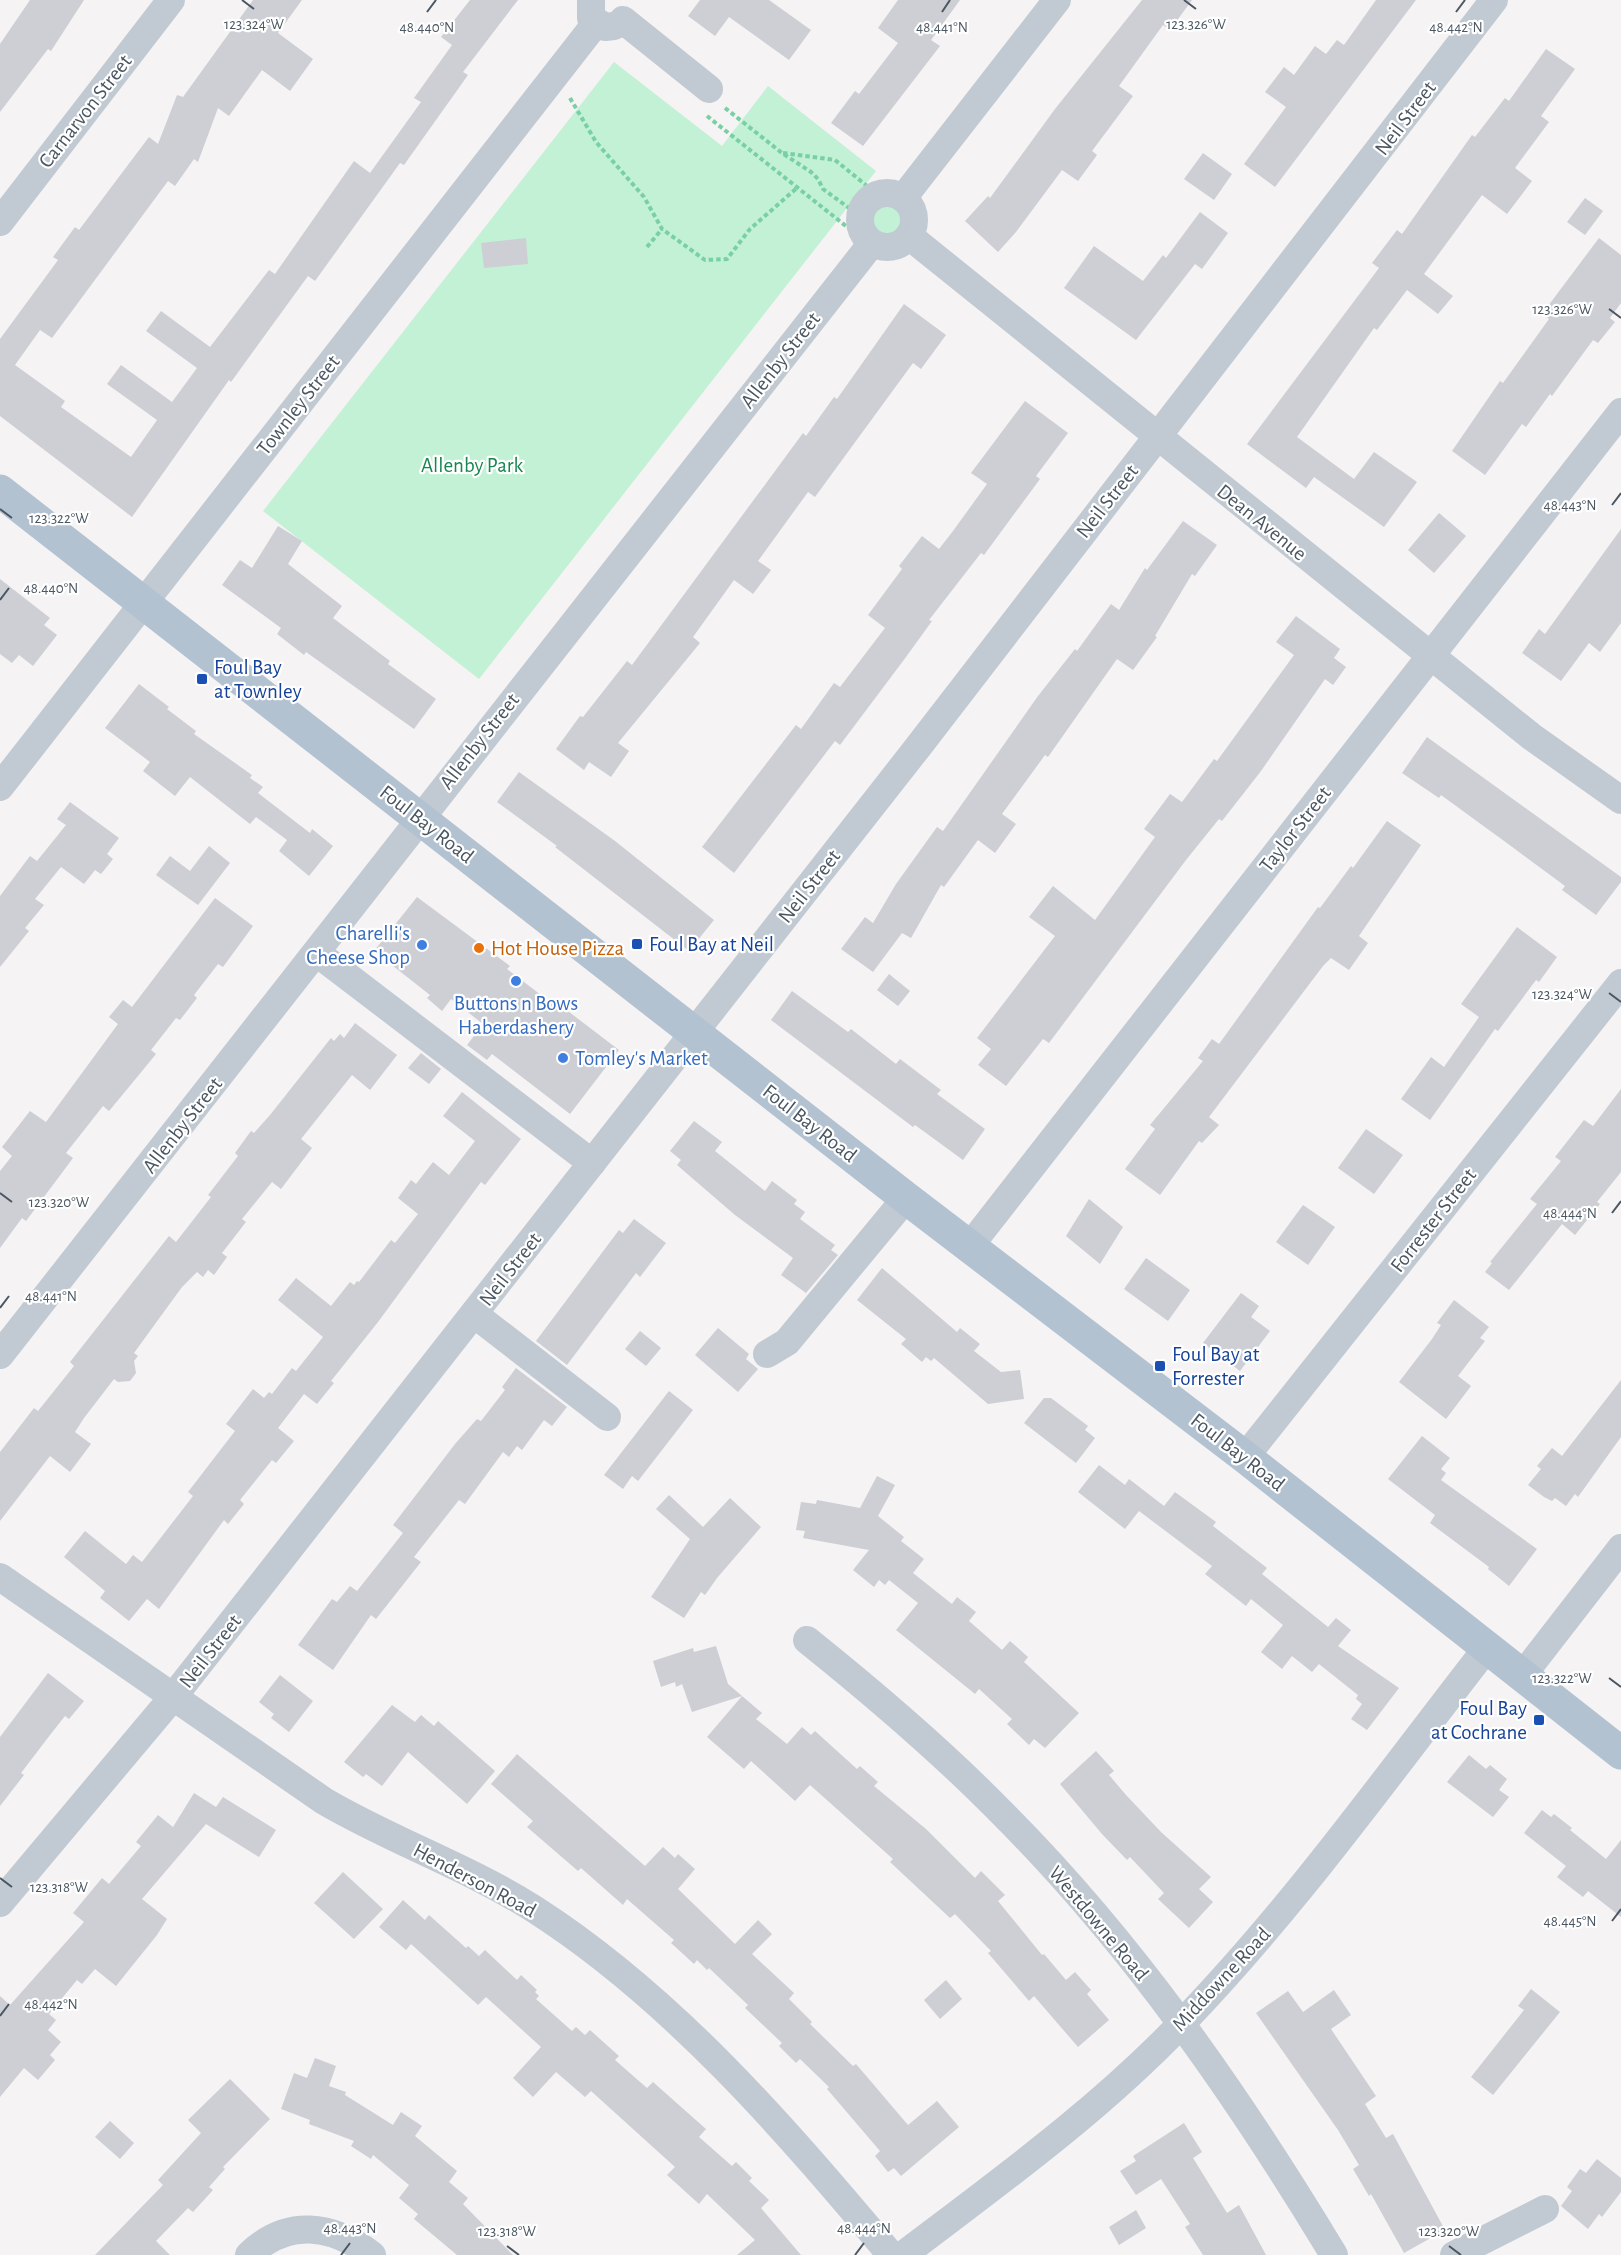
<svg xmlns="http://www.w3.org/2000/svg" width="1621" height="2255" font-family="'Alegreya Sans',sans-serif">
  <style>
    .green { fill: #c3f1d5 }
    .building { fill: #cdcfd5 }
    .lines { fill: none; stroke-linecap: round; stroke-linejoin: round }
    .path { stroke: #7ad0a6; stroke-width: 4; stroke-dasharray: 4.5 3; stroke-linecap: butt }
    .minor { stroke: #c1cad2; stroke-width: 28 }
    .major { stroke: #b3c2d1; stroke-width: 33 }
    .ticks { fill: none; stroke: #4a5661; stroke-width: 2 }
    .transit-dot { fill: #1a4fb4; stroke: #fff; stroke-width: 2 }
    .shop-dot { fill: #3f7fe0; stroke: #fff; stroke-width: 2 }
    .food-dot { fill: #e8710a; stroke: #fff; stroke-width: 2 }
    .labels { text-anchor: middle; stroke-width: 4.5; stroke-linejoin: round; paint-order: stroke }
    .street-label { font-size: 21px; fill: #4a5661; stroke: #fff }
    .park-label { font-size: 21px; fill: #17864f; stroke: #fff }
    .transit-label { font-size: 21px; fill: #164399; stroke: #fff; text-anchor: start }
    .shop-label { font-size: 21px; fill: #366cbe; stroke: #fff; text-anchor: end }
    .food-label { font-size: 21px; fill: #c56008; stroke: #fff; text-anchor: start }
    .ticks-label { font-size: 15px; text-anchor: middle; fill: #4a5661; stroke: #fff; stroke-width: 4.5; stroke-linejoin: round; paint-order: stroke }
  </style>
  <rect width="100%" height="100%" fill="#f5f3f3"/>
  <g class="green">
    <path d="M614 62 722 146 768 86 876 171 479 679 263 511Z"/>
    <circle cx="887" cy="220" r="16"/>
  </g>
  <g class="building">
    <path d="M30 0H84L51 51 48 49 0 112V44Z"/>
    <path d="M253 0H302L278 33 313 59 290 91 262 70 229 116 218 108 198 162 194 159 175 186 168 181 52 338 40 330 15 365 65 401 61 407 131 457 157 420 107 384 121 365 172 402 197 368 146 331 161 311 210 347 269 270 275 274 354 161 370 173 421 102 414 98 452 45 441 37 470 0H518L463 72 468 75 404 165 400 163 315 281 308 276 231 382 229 380 132 517 0 416V339L58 260 53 257 75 227 79 230 149 137 158 144 177 95 183 97Z"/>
    <path d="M700 0H769L811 30 789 60 729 17 715 36 688 16Z"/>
    <path d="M898 0H960L931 40 940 46 863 146 831 123 855 91 859 94 898 43 878 28Z"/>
    <path d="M1142 0H1192L1170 30 1163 25 1119 86 1133 96 1092 151 1097 155 1078 181 1062 170 1016 232 998 252 965 221 988 196 990 198 1055 109Z"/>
    <path d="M1376 0H1416L1275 187 1244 164 1286 107 1265 92 1284 67 1294 75 1315 46 1326 54 1337 40 1344 45Z"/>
    <path d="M1546 49 1575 69 1541 116 1549 122 1515 168 1532 181 1507 214 1482 195 1424 274 1453 296 1438 314 1407 290 1377 330 1374 328 1297 437 1354 479 1374 452 1417 482 1384 527 1314 477 1306 488 1247 444 1379 268 1372 263 1397 230 1402 234 1472 135 1475 137 1505 98 1509 101Z"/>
    <path d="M1203 153 1232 174 1214 200 1184 179Z"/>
    <path d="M1585 198 1603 211 1585 235 1567 222Z"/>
    <path d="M1200 212 1228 233 1202 269 1195 264 1136 340 1064 288 1094 246 1143 281 1163 255 1166 258Z"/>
    <path d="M526 238 528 264 484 268 481 243Z"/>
    <path d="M1599 238 1621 255V303L1610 318 1615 322 1598 343 1593 340 1552 396 1550 394 1526 427 1522 424 1485 475 1452 451 1500 381 1503 383 1549 319 1542 314Z"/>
    <path d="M904 304 946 335 921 369 913 363 815 497 808 492 758 561 771 570 753 594 734 580 693 637 700 643 618 743 629 751 611 777 589 762 584 770 556 749 580 716 583 717 627 661 632 665 803 433 806 436 834 397 837 399Z"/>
    <path d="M1025 401 1068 433 1036 476 1040 479 984 555 981 553 929 620 932 621 906 657 840 745 835 741 734 873 702 847 796 725 801 729 834 683 840 687 885 628 868 615 902 569 899 566 922 536 939 549 953 531 987 484 971 473Z"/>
    <path d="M1439 513 1466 536 1434 573 1408 550Z"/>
    <path d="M1183 521 1217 545 1195 576 1192 574 1155 636 1157 637 1133 670 1117 659 1048 757 1045 755 1002 814 1016 824 995 853 978 840 944 887 941 885 911 938 902 933 873 972 841 949 865 917 873 923 896 884 937 827 943 831 1038 696 1075 649 1077 651 1111 604 1119 610 1145 568 1147 570Z"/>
    <path d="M278 526 302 541 288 564 342 606 333 618 390 661 388 664 436 699 414 729 306 652 304 655 277 634 281 628 222 585 240 560 252 568Z"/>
    <path d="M1621 529V623L1600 652 1589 643 1561 681 1522 653 1539 629 1545 634Z"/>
    <path d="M0 579 50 618 44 625 57 635 33 666 19 655 12 663 0 654Z"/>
    <path d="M1296 616 1340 649 1334 658 1346 667 1333 685 1325 679 1261 771 1222 821 1219 819 1186 860 1049 1043 1043 1039 1006 1086 978 1065 991 1049 977 1038 1055 936 1029 917 1053 886 1095 920 1155 837 1144 829 1170 794 1182 802 1214 759 1217 761 1294 655 1276 642Z"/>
    <path d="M139 684 169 707 167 709 196 731 194 734 252 775 250 778 263 787 258 793 310 833 312 829 333 846 309 876 279 851 287 840 256 817 250 824 190 777 175 796 143 771 150 762 105 728Z"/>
    <path d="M1427 737 1621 877V882L1596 915 1562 890 1565 886 1515 849 1441 795 1439 798 1402 773Z"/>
    <path d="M519 772 615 841 714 920 689 951 555 847 557 846 497 802Z"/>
    <path d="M70 802 119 838 107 854 113 859 101 874 95 870 84 884 61 867 35 899 44 905 25 928 29 931 0 967V896L30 856 37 861 66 825 57 819Z"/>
    <path d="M1387 821 1421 845 1359 936 1368 943 1349 970 1331 958 1323 966 1209 1117 1219 1125 1202 1143 1199 1141 1160 1195 1125 1169 1155 1129 1150 1125 1203 1061 1198 1058 1212 1039 1219 1044 1318 907 1320 908 1351 866 1353 868Z"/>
    <path d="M209 846 230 863 198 905 156 875 170 856 190 871Z"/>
    <path d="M417 897 510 966 507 969 554 1005 556 1002 619 1050 570 1114 492 1054 487 1060 467 1045 483 1024 451 999 442 1011 427 998 430 995 374 951Z"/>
    <path d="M215 898 253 926 223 967 218 964 194 995 197 998 180 1020 176 1018 151 1050 156 1054 138 1076 109 1111 103 1106 66 1153 73 1158 26 1221 22 1218 0 1248V1171L12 1156 2 1147 30 1111 46 1122 118 1024 109 1017 123 1000 132 1007Z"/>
    <path d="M1517 927 1557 957 1539 982 1536 980 1498 1031 1495 1029 1430 1120 1401 1099 1431 1057 1444 1067 1479 1017 1461 1004Z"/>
    <path d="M889 974 910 991 898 1006 877 990Z"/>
    <path d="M792 991 848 1032 851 1029 896 1064 900 1059 941 1090 937 1094 985 1129 963 1160 915 1125 913 1127 771 1020Z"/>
    <path d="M355 1023 397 1055 370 1090 352 1075 301 1139 312 1148 281 1189 272 1182 242 1219 246 1222 222 1253 227 1257 214 1275 208 1270 203 1277 197 1272 182 1287 134 1353 138 1356 134 1361 136 1373 130 1381 118 1382 114 1379 84 1418 75 1432 91 1444 70 1472 50 1456 0 1521V1452L34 1408 38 1411 74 1366 70 1362 169 1236 176 1242 211 1197 208 1195 238 1156 235 1153 251 1131 254 1133 270 1115 331 1038 334 1041 340 1034 344 1038Z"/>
    <path d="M421 1053 441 1069 429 1084 408 1068Z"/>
    <path d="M1621 1089V1172L1597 1202 1600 1204 1575 1235 1562 1224 1509 1290 1485 1272 1492 1263 1490 1262 1537 1204 1530 1199 1561 1161 1555 1157 1584 1120 1593 1126Z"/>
    <path d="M462 1092 521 1139 485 1185 481 1182 378 1322 331 1381 334 1383 317 1404 304 1394 278 1428 294 1441 276 1463 272 1460 240 1500 244 1504 228 1524 224 1520 159 1609 147 1599 129 1621 100 1598 105 1591 64 1557 85 1531 126 1564 133 1555 142 1562 193 1496 188 1492 235 1431 226 1424 253 1389 264 1398 269 1392 272 1394 292 1368 296 1371 323 1337 278 1300 296 1278 331 1306 350 1282 354 1285 357 1281 359 1282 391 1240 395 1243 418 1214 398 1198 411 1180 416 1184 433 1162 449 1175 475 1141 443 1116Z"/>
    <path d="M694 1121 722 1142 715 1151 765 1191 772 1181 797 1200 794 1204 805 1212 800 1219 835 1245 831 1250 838 1255 806 1293 781 1275 793 1258 735 1215 677 1165 681 1160 670 1151Z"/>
    <path d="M1366 1129 1403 1155 1374 1194 1338 1168Z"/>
    <path d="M1089 1199 1123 1227 1100 1264 1066 1236Z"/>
    <path d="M1303 1205 1335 1227 1308 1265 1276 1242Z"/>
    <path d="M634 1219 666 1243 640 1277 636 1273 567 1365 536 1341 619 1230 623 1233Z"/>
    <path d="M1146 1258 1190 1290 1168 1321 1124 1289Z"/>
    <path d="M882 1268 957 1332 960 1328 980 1344 974 1351 1001 1372 1020 1370 1024 1399 988 1404 934 1358 931 1361 926 1357 922 1362 901 1344 906 1339 857 1300Z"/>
    <path d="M1241 1293 1259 1306 1251 1317 1270 1331 1240 1371 1203 1343Z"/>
    <path d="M1454 1300 1489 1327 1480 1338 1485 1341 1458 1376 1471 1386 1446 1419 1399 1382 1432 1339 1441 1325 1437 1323Z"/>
    <path d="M718 1328 749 1354 746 1359 758 1369 738 1392 695 1355Z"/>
    <path d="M640 1331 661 1348 646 1366 625 1349Z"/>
    <path d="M516 1368 567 1407 552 1426 544 1420 522 1450 517 1446 509 1457 503 1452 465 1504 459 1500 414 1557 421 1562 376 1619 371 1615 333 1670 298 1645 332 1599 337 1602 350 1586 357 1591 403 1533 393 1525 455 1444 477 1419 481 1421 505 1390 502 1387Z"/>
    <path d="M1621 1380V1437L1578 1497 1575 1494 1566 1506 1555 1498 1552 1501 1544 1497 1528 1485 1541 1469 1537 1466 1552 1448 1562 1456Z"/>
    <path d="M669 1391 693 1410 638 1481 632 1476 623 1489 604 1475Z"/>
    <path d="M1044 1398H1051L1088 1426 1085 1430 1095 1438 1076 1463 1024 1423Z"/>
    <path d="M1422 1436 1450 1458 1441 1469 1446 1473 1441 1480 1537 1549 1509 1586 1488 1569 1489 1567 1430 1523 1435 1515 1388 1479Z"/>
    <path d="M1099 1465 1125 1485 1129 1479 1164 1506 1175 1492 1216 1522 1213 1526 1267 1568 1262 1574 1328 1627 1336 1618 1351 1630 1338 1646 1399 1688 1367 1730 1351 1719 1362 1704 1356 1699 1358 1695 1319 1664 1312 1672 1292 1656 1282 1669 1261 1652 1283 1625 1251 1599 1246 1606 1205 1574 1212 1566 1139 1511 1125 1529 1078 1492Z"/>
    <path d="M877 1476 895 1485 878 1516 904 1537 901 1541 924 1559 913 1573 952 1604 957 1597 976 1612 969 1621 1002 1650 1010 1641 1028 1657 1024 1662 1079 1713 1045 1748 1034 1739 1029 1745 1007 1724 1012 1719 979 1689 975 1694 896 1630 918 1603 889 1580 885 1585 879 1580 874 1587 853 1570 869 1550 803 1538 805 1531 796 1530 801 1502 816 1504 817 1500 860 1508Z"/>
    <path d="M669 1495 703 1527 730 1498 761 1527 717 1578 705 1595 701 1592 684 1618 651 1597 690 1539 656 1509Z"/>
    <path d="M716 1646 728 1684 742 1696 692 1712 682 1684 676 1687 675 1682 661 1687 653 1661 693 1648 694 1652Z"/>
    <path d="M48 1673 84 1701 69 1719 65 1716 50 1735 21 1773 24 1775 0 1806V1737Z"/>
    <path d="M280 1675 313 1701 289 1732 271 1718 274 1714 259 1702Z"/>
    <path d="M742 1696 762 1713 756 1719 787 1744 802 1727 811 1735 815 1731 857 1769 860 1766 878 1782 874 1786 926 1829 975 1878 981 1871 1005 1895 998 1901 1042 1955 1044 1954 1066 1980 1075 1972 1091 1990 1087 1994 1109 2020 1078 2047 1034 1996 1029 2001 988 1953 991 1951 955 1914 950 1918 890 1862 893 1859 810 1785 795 1801 751 1761 744 1769 707 1737Z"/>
    <path d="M392 1705 415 1722 421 1715 434 1726 438 1721 495 1771 467 1804 408 1752 382 1786 366 1774 363 1777 344 1762Z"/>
    <path d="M1096 1751 1114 1771 1109 1775 1126 1795 1161 1832 1211 1877 1199 1889 1213 1902 1189 1928 1158 1899 1164 1893 1130 1857 1127 1860 1102 1834 1060 1784Z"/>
    <path d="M517 1754 645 1866 663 1847 675 1858 678 1854 695 1869 678 1889 735 1944 758 1920 772 1934 752 1954 794 1993 789 1999 812 2022 810 2024 853 2066 856 2064 908 2125 937 2101 959 2127 901 2176 894 2168 888 2172 875 2156 880 2151 827 2089 829 2087 800 2059 796 2063 779 2046 782 2043 745 2008 748 2005 709 1968 707 1970 697 1960 694 1964 671 1943 674 1940 627 1899 623 1905 581 1868 578 1871 527 1827 533 1821 491 1784Z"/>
    <path d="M1469 1755 1486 1769 1490 1765 1507 1779 1499 1790 1509 1797 1493 1817 1447 1782Z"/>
    <path d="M194 1793 216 1807 223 1797 276 1830 259 1857 206 1824 142 1899 167 1919 157 1935 116 1986 95 1969 82 1984 77 1980 49 2014 56 2020 48 2030 61 2042 50 2055 55 2060 38 2080 24 2068 0 2097V1996L10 2005 84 1922 73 1913 102 1878 109 1884 141 1846 136 1842 158 1815 173 1827Z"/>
    <path d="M1542 1810 1551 1817 1554 1814 1572 1828 1570 1830 1606 1859 1621 1840V1917L1588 1891 1583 1897 1557 1877 1566 1866 1524 1833Z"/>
    <path d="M343 1872 383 1909 354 1939 314 1903Z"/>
    <path d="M403 1900 425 1920 429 1915 466 1948 468 1946 479 1956 485 1950 517 1980 521 1975 537 1990 535 1992 539 1996 536 1999 572 2031 576 2027 585 2035 590 2030 619 2056 615 2060 647 2088 653 2082 706 2129 699 2137 732 2166 736 2162 752 2178 749 2181 769 2200 761 2208 801 2255H737L755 2240 707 2194 699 2204 667 2175 675 2167 591 2091 585 2097 556 2072 533 2097 513 2078 541 2047 486 1997 478 2005 411 1944 406 1950 379 1927Z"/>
    <path d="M946 1980 962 1999 940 2019 924 2000Z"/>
    <path d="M1531 1989 1560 2012 1493 2095 1471 2077 1524 2010 1518 2006Z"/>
    <path d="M1334 1990 1351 2015 1331 2029 1376 2096 1365 2104 1386 2138 1393 2134 1445 2230 1404 2253 1371 2194 1369 2196 1353 2169 1359 2165 1338 2130 1256 2013 1288 1991 1303 2012Z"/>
    <path d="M315 2058 336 2066 329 2086 346 2092 345 2095 393 2125 401 2112 422 2126 415 2136 457 2171 449 2182 468 2198 463 2204 513 2255H457L414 2219 418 2214 399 2198 409 2185 373 2155 371 2159 351 2146 354 2141 309 2124 310 2120 281 2109 294 2073 307 2078Z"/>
    <path d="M230 2079 270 2119 223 2167 225 2169 209 2187 213 2190 193 2212 188 2208 156 2241 170 2255H95L163 2185 158 2180 201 2133 188 2120Z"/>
    <path d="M110 2121 134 2143 120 2159 95 2137Z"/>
    <path d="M1184 2123 1202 2152 1193 2158 1227 2213 1239 2205 1266 2255H1203L1185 2227 1190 2224 1161 2179 1136 2195 1120 2171 1136 2161 1133 2156Z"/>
    <path d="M1597 2159 1621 2178V2192L1602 2217 1599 2214 1588 2229 1561 2206 1572 2191 1567 2187 1580 2169 1586 2173Z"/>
    <path d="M1136 2210 1146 2228 1119 2245 1109 2227Z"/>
  </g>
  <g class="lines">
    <g class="path">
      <path d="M570 98 596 142 644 197 662 229 705 260 727 259 750 229 798 187"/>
      <path d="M725 108 782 153 811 172 818 179 823 189 860 216"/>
      <path d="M707 116 851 230"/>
      <path d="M783 153 835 160 877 194"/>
      <path d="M647 247 662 229"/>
    </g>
    <g class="minor">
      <path d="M591 0V18L605 27 614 26"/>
      <path d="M623 20 709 89"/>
      <circle cx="887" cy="220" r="27"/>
      <path d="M903 198 1057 0"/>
      <path d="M0 222 171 0"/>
      <path d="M909 236 1532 737 1621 800"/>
      <path d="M0 787 596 23"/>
      <path d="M317 953 592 1163"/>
      <path d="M969 1247 1621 412"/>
      <path d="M474 1314 607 1417"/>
      <path d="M767 1354 787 1342 906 1198"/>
      <path d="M0 1355 872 243"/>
      <path d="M1245 1457 1621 983"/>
      <path d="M0 1577 324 1801C392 1841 468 1867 534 1909 673 1998 786 2130 891 2255"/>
      <path d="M807 1640C873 1693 939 1749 998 1809 1131 1941 1238 2096 1334 2255"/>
      <path d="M1522 1676 1621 1548"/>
      <path d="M0 1903 173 1697 918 747 1494 0"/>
      <path d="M249 2255C287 2218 332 2224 372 2255"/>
      <path d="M903 2255C999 2182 1098 2111 1182 2023 1294 1907 1387 1776 1486 1649"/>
      <path d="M1454 2255 1545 2209"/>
    </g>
    <path class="major" d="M0 491 906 1198 1245 1457 1621 1753"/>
  </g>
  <path class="ticks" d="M242 0 254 9M1184 0 1196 9M427 12 436 0M942 12 950 0M1456 12 1465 0M1609 309 1621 318M1612 505 1621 493M0 509 12 518M0 600 9 588M1609 993 1621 1002M0 1193 12 1202M1612 1213 1621 1201M0 1308 9 1296M1609 1678 1621 1687M0 1878 12 1887M1612 1921 1621 1909M0 2016 9 2004M507 2246 519 2255M1449 2246 1461 2255M341 2255 350 2243M855 2255 864 2243"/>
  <g class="transit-dot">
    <rect x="196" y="673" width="12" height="12" rx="3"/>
    <rect x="631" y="938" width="12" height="12" rx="3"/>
    <rect x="1154" y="1360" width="12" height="12" rx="3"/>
    <rect x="1533" y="1714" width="12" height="12" rx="3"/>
  </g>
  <g class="shop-dot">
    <circle cx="422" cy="945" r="6"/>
    <circle cx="516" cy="981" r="6"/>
    <circle cx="563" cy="1058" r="6"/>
  </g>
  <circle class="food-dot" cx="479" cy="948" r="6"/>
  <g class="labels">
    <g class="street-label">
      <text transform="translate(85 111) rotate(-52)" y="7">Carnarvon Street</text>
      <text transform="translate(1405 118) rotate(-53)" y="7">Neil Street</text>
      <text transform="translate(780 360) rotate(-52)" y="7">Allenby Street</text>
      <text transform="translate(298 405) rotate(-52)" y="7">Townley Street</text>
      <text transform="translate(1107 501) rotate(-52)" y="7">Neil Street</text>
      <text transform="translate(1262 522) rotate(39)" y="7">Dean Avenue</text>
      <text transform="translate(479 741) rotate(-52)" y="7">Allenby Street</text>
      <text transform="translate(427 824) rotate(38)" y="7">Foul Bay Road</text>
      <text transform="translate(1295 829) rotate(-52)" y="7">Taylor Street</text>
      <text transform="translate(809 886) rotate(-52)" y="7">Neil Street</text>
      <text transform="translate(810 1123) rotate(38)" y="7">Foul Bay Road</text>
      <text transform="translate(182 1125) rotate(-52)" y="7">Allenby Street</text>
      <text transform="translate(1433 1220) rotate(-52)" y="7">Forrester Street</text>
      <text transform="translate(510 1269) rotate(-52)" y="7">Neil Street</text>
      <text transform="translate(1238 1452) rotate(38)" y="7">Foul Bay Road</text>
      <text transform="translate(210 1651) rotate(-52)" y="7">Neil Street</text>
      <text transform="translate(475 1880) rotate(28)" y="7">Henderson Road</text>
      <text transform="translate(1099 1923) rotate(50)" y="7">Westdowne Road</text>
      <text transform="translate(1221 1979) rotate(-47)" y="7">Middowne Road</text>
    </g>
    <g class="park-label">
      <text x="472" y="472">Allenby Park</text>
    </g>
    <g class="transit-label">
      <text x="214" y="674">Foul Bay<tspan x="214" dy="24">at Townley</tspan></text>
      <text x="649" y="951">Foul Bay at Neil</text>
      <text x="1172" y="1361">Foul Bay at<tspan x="1172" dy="24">Forrester</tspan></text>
      <text x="1527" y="1715" text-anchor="end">Foul Bay<tspan x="1527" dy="24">at Cochrane</tspan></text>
    </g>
    <g class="shop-label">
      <text x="410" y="940">Charelli's<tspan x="410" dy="24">Cheese Shop</tspan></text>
      <text x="516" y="1010" text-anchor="middle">Buttons n Bows<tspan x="516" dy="24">Haberdashery</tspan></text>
      <text x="575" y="1065" text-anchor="start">Tomley's Market</text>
    </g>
    <g class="food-label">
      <text x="491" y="955">Hot House Pizza</text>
    </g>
  </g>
  <g class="ticks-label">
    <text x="254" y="29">123.324°W</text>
    <text x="1196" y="29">123.326°W</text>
    <text x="427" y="32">48.440°N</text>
    <text x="942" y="32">48.441°N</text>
    <text x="1456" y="32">48.442°N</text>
    <text x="1562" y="314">123.326°W</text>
    <text x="1570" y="510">48.443°N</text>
    <text x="59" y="523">123.322°W</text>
    <text x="51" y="593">48.440°N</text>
    <text x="1562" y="999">123.324°W</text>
    <text x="59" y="1207">123.320°W</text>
    <text x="1570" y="1218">48.444°N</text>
    <text x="51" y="1301">48.441°N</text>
    <text x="1562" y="1683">123.322°W</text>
    <text x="59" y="1892">123.318°W</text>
    <text x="1570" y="1926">48.445°N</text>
    <text x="51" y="2009">48.442°N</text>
    <text x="350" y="2233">48.443°N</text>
    <text x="864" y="2233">48.444°N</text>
    <text x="507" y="2236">123.318°W</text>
    <text x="1449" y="2236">123.320°W</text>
  </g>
</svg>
